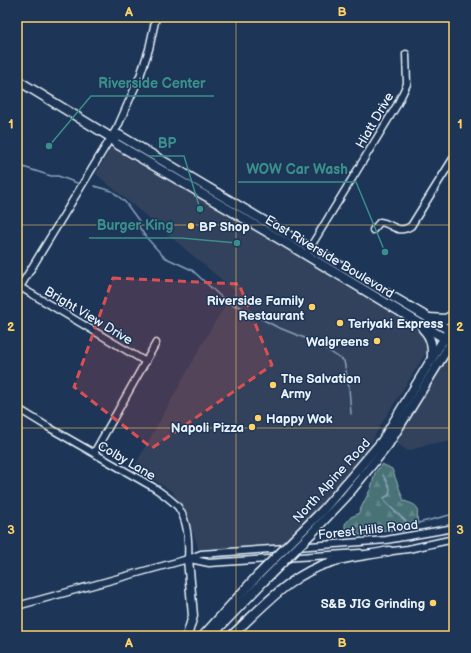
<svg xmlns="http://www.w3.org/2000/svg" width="471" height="653" font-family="'Balsamiq Sans',sans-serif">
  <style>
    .built { fill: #30435c }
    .forest { fill: url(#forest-firs); stroke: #98b2b7 }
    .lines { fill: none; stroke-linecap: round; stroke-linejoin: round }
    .stream { stroke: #89a1ba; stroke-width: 1.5 }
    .minor-casing { stroke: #e8f1f8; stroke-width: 9 }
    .major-casing { stroke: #e8f1f8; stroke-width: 11 }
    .minor { stroke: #1d3557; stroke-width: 6 }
    .major { stroke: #1d3557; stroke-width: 8 }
    .major-bridge-casing { stroke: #e8f1f8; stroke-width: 11; stroke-linecap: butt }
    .major-bridge { stroke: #1d3557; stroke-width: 8 }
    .marked { fill: #da5052; fill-opacity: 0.2; stroke: #da5052; stroke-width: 3; stroke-dasharray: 8 5; stroke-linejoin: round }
    .grid { fill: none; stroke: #ffd166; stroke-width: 1; stroke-opacity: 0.55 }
    .poi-dot { fill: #ffd166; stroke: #1d3557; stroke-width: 1.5 }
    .labels { text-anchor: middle; stroke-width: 3; stroke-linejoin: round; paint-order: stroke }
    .street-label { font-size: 13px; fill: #e8f1f8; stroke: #1d3557 }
    .poi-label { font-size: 13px; font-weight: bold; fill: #e8f1f8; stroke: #1d3557; text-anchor: start }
    .leader { fill: none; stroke: #3a8f8a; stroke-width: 1.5 }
    .callout-dot { fill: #3a8f8a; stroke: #1d3557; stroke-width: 1.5 }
    .callout-label { font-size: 14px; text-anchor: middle; font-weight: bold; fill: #3a8f8a; stroke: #1d3557; stroke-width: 3; stroke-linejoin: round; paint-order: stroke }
    .neatline { fill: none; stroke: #ffd166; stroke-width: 1.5 }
    .grid-label { font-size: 13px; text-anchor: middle; font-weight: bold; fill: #ffd166 }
  </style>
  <defs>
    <pattern id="forest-firs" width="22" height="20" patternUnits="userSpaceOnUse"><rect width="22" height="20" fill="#487276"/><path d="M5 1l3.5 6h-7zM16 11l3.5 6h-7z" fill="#62878a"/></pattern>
  </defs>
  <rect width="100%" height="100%" fill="#1d3557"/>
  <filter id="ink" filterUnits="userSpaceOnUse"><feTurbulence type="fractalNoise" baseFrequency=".025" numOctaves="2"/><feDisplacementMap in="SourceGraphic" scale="8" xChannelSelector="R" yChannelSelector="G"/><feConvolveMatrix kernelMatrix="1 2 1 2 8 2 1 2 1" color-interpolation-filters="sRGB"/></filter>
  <g filter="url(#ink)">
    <g class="built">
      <path d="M112 146 378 304 420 331 427 339 428 347 426 353 380 426 370 445 361 459 340 486 313 515 281 544 199 551 194 534 173 492 134 467 213 325 235 291 96 174Z"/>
      <path d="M454 354V441L431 444 408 451 399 445 396 438 442 362 450 355Z"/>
    </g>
    <path class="forest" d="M382 464 392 469 404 501C424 507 415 508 418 525L403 531 386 530 362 535 349 533 345 529V524L351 517 358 514 371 488 375 473Z"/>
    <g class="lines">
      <g class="stream">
        <path d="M17 165 51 176H58L77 183"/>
        <path d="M94 186 112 191 125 202 139 221V227L145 236 164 257 192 270 219 295 233 305 241 307"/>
        <path d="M260 318 277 327 317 343 344 361 349 387 351 414"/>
        <path d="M383 475 390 488 389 495 384 498 385 502 412 527 415 528"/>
        <path d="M410 525 454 514"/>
      </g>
      <g class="minor-casing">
        <g id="minor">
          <path d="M373 230 380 222C392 223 397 235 411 226L454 157"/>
          <path d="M308 251 397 105 407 84 406 54"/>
          <path d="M20 287 146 362"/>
          <path d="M17 292 118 126 140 76 149 49 156 17"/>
          <path d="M17 408 48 427 153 487C162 493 171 499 178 507 188 521 189 542 188 559"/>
          <path d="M94 453 156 343"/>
          <path d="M297 547 386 540 454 528"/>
          <path d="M385 552 408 549 454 539"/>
          <path d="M190 559 209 563 360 553"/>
          <path d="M17 606 188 559 201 554 286 548"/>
        </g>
      </g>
      <g class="major-casing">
        <g id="major">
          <path d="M17 80 112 138 115 143 286 243 454 344"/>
          <path d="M112 138 119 135 454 333"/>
          <path d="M429 318 446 319 454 314"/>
          <path d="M423 329C432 338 432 346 432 358"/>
          <path d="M305 528 323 510 382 441 454 322"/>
          <path d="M312 533 346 497 388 445 454 338"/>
          <path d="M187 636 193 616 188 559"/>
          <path d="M203 636 258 575"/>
          <path d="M213 636 219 628 264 581"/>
          <path d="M231 636C262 608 291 573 332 562 350 556 371 555 389 551"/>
        </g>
      </g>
      <use href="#minor" class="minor"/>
      <use href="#major" class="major"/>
      <g class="major-bridge-casing">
        <g id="major-bridge">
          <path d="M258 575 305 528"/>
          <path d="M264 581 312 533"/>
        </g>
      </g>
      <use href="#major-bridge" class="major-bridge"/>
    </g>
  </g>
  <path class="marked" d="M113 278 239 284 272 365 152 448 74 387Z"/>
  <path class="grid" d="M236 17V636M17 225H454M17 428H454"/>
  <g class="poi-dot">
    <circle cx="191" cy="226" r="4"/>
    <circle cx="312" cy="307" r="4"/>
    <circle cx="340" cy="323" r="4"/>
    <circle cx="377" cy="341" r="4"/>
    <circle cx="273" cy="385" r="4"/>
    <circle cx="258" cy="418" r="4"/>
    <circle cx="252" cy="427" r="4"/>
    <circle cx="433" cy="603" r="4"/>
  </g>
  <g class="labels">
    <g class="street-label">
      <text transform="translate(374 120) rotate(-60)" y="5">Hiatt Drive</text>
      <text transform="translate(330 256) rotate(31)" y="5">East Riverside Boulevard</text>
      <text transform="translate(89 315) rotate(31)" y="5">Bright View Drive</text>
      <text transform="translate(127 460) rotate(30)" y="5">Colby Lane</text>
      <text transform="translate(331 480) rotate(-48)" y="5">North Alpine Road</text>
      <text transform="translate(368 529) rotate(-6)" y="5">Forest Hills Road</text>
    </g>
    <g class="poi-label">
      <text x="199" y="231">BP Shop</text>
      <text x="304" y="305" text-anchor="end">Riverside Family<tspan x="304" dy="15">Restaurant</tspan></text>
      <text x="348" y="328">Teriyaki Express</text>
      <text x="369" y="346" text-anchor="end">Walgreens</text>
      <text x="281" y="383">The Salvation<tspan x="281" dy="15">Army</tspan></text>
      <text x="266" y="423">Happy Wok</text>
      <text x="244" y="432" text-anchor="end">Napoli Pizza</text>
      <text x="425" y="608" text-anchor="end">S&amp;B JIG Grinding</text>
    </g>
  </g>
  <path class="leader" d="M49 146L91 96H214M200 209L184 156H149M385 252L356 182H238M237 243L181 238H89"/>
  <g class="callout-dot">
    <circle cx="49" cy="146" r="4"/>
    <circle cx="200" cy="209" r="4"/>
    <circle cx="385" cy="252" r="4"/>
    <circle cx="237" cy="243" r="4"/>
  </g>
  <g class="callout-label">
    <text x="152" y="88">Riverside Center</text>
    <text x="167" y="148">BP</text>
    <text x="297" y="174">WOW Car Wash</text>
    <text x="135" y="230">Burger King</text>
  </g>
  <rect width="471" height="653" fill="none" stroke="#1d3557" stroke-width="44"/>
  <rect x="22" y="22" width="427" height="609" class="neatline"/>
  <g class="grid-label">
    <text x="129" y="16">A</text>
    <text x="342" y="16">B</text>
    <text x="11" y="128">1</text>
    <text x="460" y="128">1</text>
    <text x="11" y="331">2</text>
    <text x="460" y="331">2</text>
    <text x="11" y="534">3</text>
    <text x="460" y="534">3</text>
    <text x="129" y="647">A</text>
    <text x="342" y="647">B</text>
  </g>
</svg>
